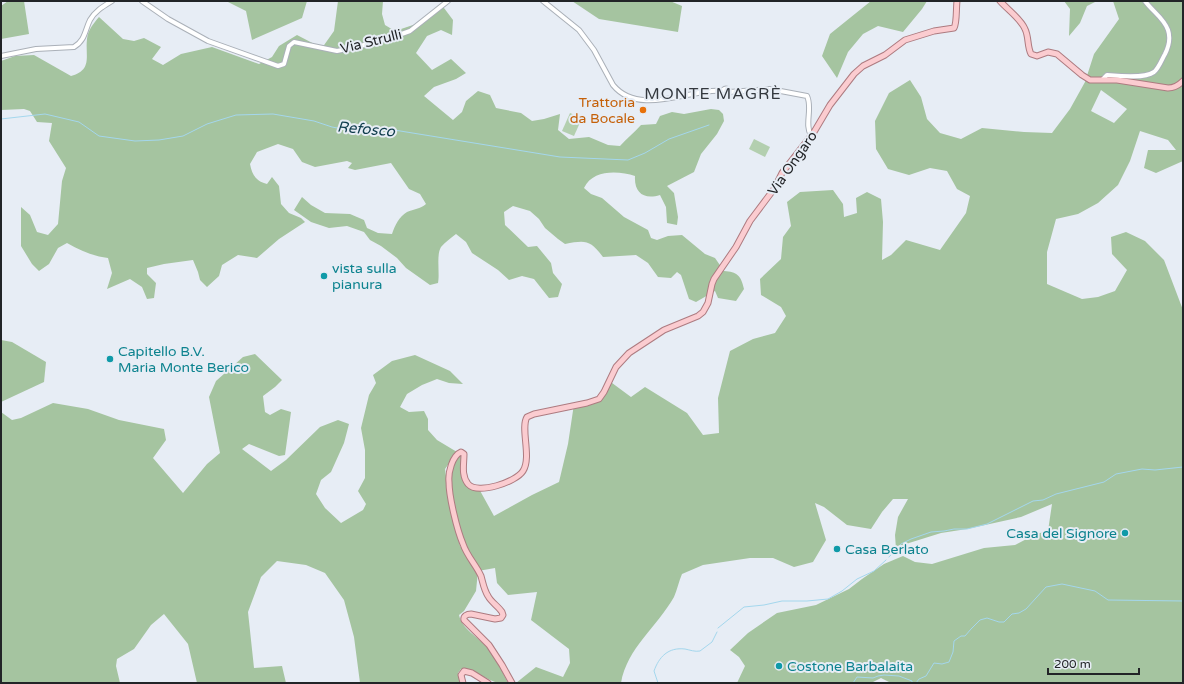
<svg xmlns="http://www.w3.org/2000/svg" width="1184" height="684" font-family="'Varela Round',sans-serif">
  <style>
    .green { fill: #b3cfaf }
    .forest { fill: #a5c4a0; fill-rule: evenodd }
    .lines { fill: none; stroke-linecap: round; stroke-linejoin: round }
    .stream { stroke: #a4d7ed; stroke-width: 1 }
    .minor-casing { stroke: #aab0b8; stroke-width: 6 }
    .major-casing { stroke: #ad7b80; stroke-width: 7 }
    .minor { stroke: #fff; stroke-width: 4 }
    .major { stroke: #fbccd0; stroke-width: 5 }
    .food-dot { fill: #e8710a; stroke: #e7edf5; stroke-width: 1.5 }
    .culture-dot { fill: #0f9aa8; stroke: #e7edf5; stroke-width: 1.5 }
    .labels { text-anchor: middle; stroke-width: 4; stroke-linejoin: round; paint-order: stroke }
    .street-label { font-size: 14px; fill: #222427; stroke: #e7edf5 }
    .food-label { font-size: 14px; fill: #c56008; stroke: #e7edf5; text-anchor: end }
    .culture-label { font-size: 14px; fill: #0d838f; stroke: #e7edf5; text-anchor: start }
    .water-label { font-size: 15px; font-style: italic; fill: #0f3c4c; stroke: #e7edf5 }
    .quarter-label { font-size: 16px; letter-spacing: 1px; fill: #33383e; stroke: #e7edf5 }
  </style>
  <rect width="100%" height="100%" fill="#e7edf5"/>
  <g class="green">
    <path d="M570 113 582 118 574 136 562 131Z"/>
    <path d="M754 139 770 147 765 157 749 149Z"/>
  </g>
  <g class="forest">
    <path d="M8 1H24L29 34 1 39V26H2L1 22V6Z"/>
    <path d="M226 1H307L302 18 252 40 246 11Z"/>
    <path d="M338 1H383L382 14 385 25 395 31 416 24 441 4 453 20 452 35 441 30 427 36 416 53 432 70 451 59 466 73 456 79 434 87 424 96 453 120 462 112 466 101 478 91 490 95 496 108 521 113 532 121 544 119 560 114 558 130 569 139 589 137 608 145 620 146C627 138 634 133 641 125L656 124 660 116 672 112 684 114 711 109 719 110 723 114 724 121 717 134 701 154 694 172 667 186 674 193 678 217 677 225 667 223 666 207 660 195C644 200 634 193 635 176 619 171 593 169 584 188L591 194 602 198 624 217 648 230 651 238 657 240 668 236 682 235 705 254 715 258 724 271C737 272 741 275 744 289L736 301 718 298 715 291 696 302 689 299 681 275 677 272 671 278 658 277 648 263 636 255 603 257C590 240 586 240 565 244L558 239 545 228 539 219 530 211 513 206 504 212 505 225 528 247 537 246 551 263 553 273 562 284 558 297 549 298 534 279 522 276 509 280 498 270 472 253 466 242 456 234C451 238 445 242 441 247 436 255 440 273 438 283L430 285 406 268 397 258 381 246 370 240 364 232 347 226 329 228 311 222 294 210 302 197 311 205 325 213 350 214 364 220 367 228 378 233 392 234C395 225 399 217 407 212 414 209 420 209 426 204L420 194 409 189 391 163 355 170 348 168 352 163 347 161 315 167 302 162 293 149 278 144 257 152 250 164C252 175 256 181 267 184L272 177 279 186 281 204 289 213 301 218 305 222 279 239 257 258 238 255 222 265 219 276 207 287 200 280 198 272 193 260 164 264 147 268V274L156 283 154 298 147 299 142 287 130 279 107 289 112 273 108 258C93 256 81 251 67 243L58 248 49 264 39 271 32 264 21 246V207L30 215 37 232 48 235 58 224 62 181 66 168 49 141 52 123 37 122 30 111 24 109 1 110V61L15 56 34 55 71 76C93 70 85 56 87 39 88 30 93 24 99 17L123 39 134 41 144 38 161 47 152 59 163 65 181 54 212 47 259 64 272 57 279 46 297 35 322 48 334 31Z"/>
    <path d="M572 1H670L682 6 678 32 599 19Z"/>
    <path d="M871 1H927L922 9 903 32 878 26 863 34 848 52 837 78 822 56 830 34Z"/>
    <path d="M1064 1H1097L1087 6 1080 23 1069 36 1070 9Z"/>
    <path d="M1113 1H1183V161L1156 173 1144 168 1148 150H1176L1168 140 1140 131 1130 161 1118 185 1098 203 1078 214 1056 219 1047 252V284L1082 299 1098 297 1115 291 1127 270 1112 254 1111 237 1126 232 1145 241 1164 260 1183 310V683H891L881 678 871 683H737L745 666 739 657 730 650 748 633 777 613 816 605 849 589 862 579 884 564 903 556 915 562 932 564 984 548 1015 545 1036 534 1048 531 1052 504 1021 517 967 529 941 533 909 543 896 549 895 535 898 517 908 499H893L882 512 871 529 847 525 824 507 815 503 826 540 813 562 794 567 773 558H750L703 565 682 574C679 581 677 590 674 597 657 627 627 648 621 683H516L536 667 563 677 570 663 569 649 531 620 537 592 508 595 497 583 495 568 478 571 476 591 464 611 459 615C462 629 478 637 488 648 497 658 502 671 508 683 504 683 498 684 495 682 483 678 475 669 461 669L458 673 460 683H360L354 637 344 600 325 573 306 565 277 561 261 577 248 612 254 668 282 666 286 683H197L188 644 164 614 151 625 134 649 117 659 116 666 120 683H1V412L12 420 21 418 53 403 88 409 119 420 164 429 166 440 153 458 183 493 207 464 220 453 209 397 216 381 243 357 255 354 282 380 275 387 263 396 265 412 270 415 281 409 291 412 285 455 279 456 249 444 242 449 271 471 286 460 320 427 338 420 349 424 344 443 331 472 321 480 316 494 325 508 341 523 363 510 366 504 358 491 365 478V450L361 428 369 395 376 383 373 375 392 361 415 355 450 371 463 384 449 383 437 379 422 385 407 394 400 407 409 412 424 411 428 419V430L437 440 457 452 445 469 451 510 460 546 474 565 458 525 449 481 453 462 458 455 461 454 466 481 478 487 494 516 532 495 559 482 568 444 574 404C597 400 596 401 608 380L631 397 645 387 687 413 703 435 719 433 718 398 730 351 753 339 775 333 786 316 781 307 761 295 760 279 781 259 783 237 791 226 787 202 800 192 833 190 843 204 844 217 857 213 856 198 867 192 881 199 883 222 882 260 891 255 906 240 940 250 966 213 970 196 957 189 947 171 930 168 909 175 888 169 876 149 875 121 889 93 910 80 921 97 927 119 940 133 961 139 982 128 1024 132 1052 133 1070 109 1085 82 1094 54 1119 19ZM1101 90 1127 109 1114 123 1091 111Z"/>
    <path d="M1 340 12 342 46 362 44 382 1 402Z"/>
  </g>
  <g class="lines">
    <g class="stream">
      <path d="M1 119 45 114 79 122 99 136 135 141 159 140 183 136 207 124 236 115 273 114 314 121 332 127 348 130 388 129 560 157 628 160 645 153 669 139 709 125"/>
      <path d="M889 557 901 544 911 539 931 532 944 531 954 529H967L987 524 1033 501 1043 500 1056 494 1104 482 1116 474 1142 469 1155 470 1183 467"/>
      <path d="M718 628 744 607 764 605 782 601H807L828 599 842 591 857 579 874 571 886 560"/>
      <path d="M658 683 654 671C659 657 668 647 685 649 690 650 695 652 700 651L712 642 717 632"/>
      <path d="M853 683 857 677 873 678 878 676 884 675 899 676 912 681V683"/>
      <path d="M916 683 919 679 926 676 934 663 942 664 949 662 953 652 954 641 961 636H965L971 629 980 620 987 618 999 622H1004L1012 614 1019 613 1026 609 1046 587 1062 584 1095 591 1108 600 1183 601"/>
    </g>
    <g class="minor-casing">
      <g id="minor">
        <path d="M142 1 168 19 208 41 278 66 284 64 289 46 294 42 337 51 357 47 396 36 410 31 448 1"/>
        <path d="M543 1 579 30 594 50 613 85C635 112 675 96 704 92 710 91 717 90 723 91"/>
        <path d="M1 56 36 49 74 47C85 41 85 30 90 20 95 11 104 6 112 1"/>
        <path d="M1102 80 1107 75C1119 76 1144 79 1154 72 1159 68 1162 59 1165 54 1169 46 1171 39 1168 30 1164 18 1152 11 1145 1"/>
        <circle cx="726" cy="92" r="3.5"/>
        <path d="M729 92 770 89 807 96C813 108 804 125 811 135"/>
      </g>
    </g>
    <g class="major-casing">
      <g id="major">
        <path d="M1000 1C1008 10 1021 19 1025 29 1029 37 1027 46 1031 54L1037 56 1048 52 1057 54 1082 75 1090 80H1117L1168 88C1175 88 1179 85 1183 81"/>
        <path d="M463 683 461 675 464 671 472 673 488 683"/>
        <path d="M512 683 502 665 489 645 464 620C463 616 467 614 471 614L495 619 501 618 503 615 502 612C498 606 491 602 488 596 484 590 483 583 481 576 476 565 467 556 463 544 457 530 449 497 449 482 448 473 452 456 461 452L464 454C464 464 461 475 468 484 478 495 516 482 523 471 532 457 520 428 527 417L534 414 587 403 599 399 604 392 616 367 629 353 664 330 698 316 703 312 708 303 712 284 714 279 736 247 750 221 774 189 782 173 814 132 830 105 854 74 863 66 885 55 905 40 934 31 954 28C957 23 956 9 957 1"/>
      </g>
    </g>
    <use href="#minor" class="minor"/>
    <use href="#major" class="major"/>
  </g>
  <circle class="food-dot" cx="643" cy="110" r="4"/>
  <g class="culture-dot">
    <circle cx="324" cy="276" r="4"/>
    <circle cx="110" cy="359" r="4"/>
    <circle cx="1125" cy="533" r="4"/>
    <circle cx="837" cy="549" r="4"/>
    <circle cx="779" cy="666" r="4"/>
  </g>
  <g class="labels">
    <g class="street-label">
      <text transform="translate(371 41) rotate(-14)" y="5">Via Strulli</text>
      <text transform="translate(792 163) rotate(-55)" y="5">Via Ongaro</text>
    </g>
    <g class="food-label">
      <text x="635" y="107">Trattoria<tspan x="635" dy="16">da Bocale</tspan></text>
    </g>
    <g class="culture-label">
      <text x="332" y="273">vista sulla<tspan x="332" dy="16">pianura</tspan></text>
      <text x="118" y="356">Capitello B.V.<tspan x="118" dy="16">Maria Monte Berico</tspan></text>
      <text x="1117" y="538" text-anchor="end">Casa del Signore</text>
      <text x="845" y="554">Casa Berlato</text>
      <text x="787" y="671">Costone Barbalaita</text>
    </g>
    <g class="water-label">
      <text transform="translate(366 129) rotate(5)" y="5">Refosco</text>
    </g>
    <g class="quarter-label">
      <text x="713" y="99">MONTE MAGRÈ</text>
    </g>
  </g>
  <rect width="1184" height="684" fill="none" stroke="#222427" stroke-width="4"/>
  <path d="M1048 668v6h91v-6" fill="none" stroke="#222427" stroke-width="2"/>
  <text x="1054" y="668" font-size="12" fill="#222427" stroke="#e7edf5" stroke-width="3" paint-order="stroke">200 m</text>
</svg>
